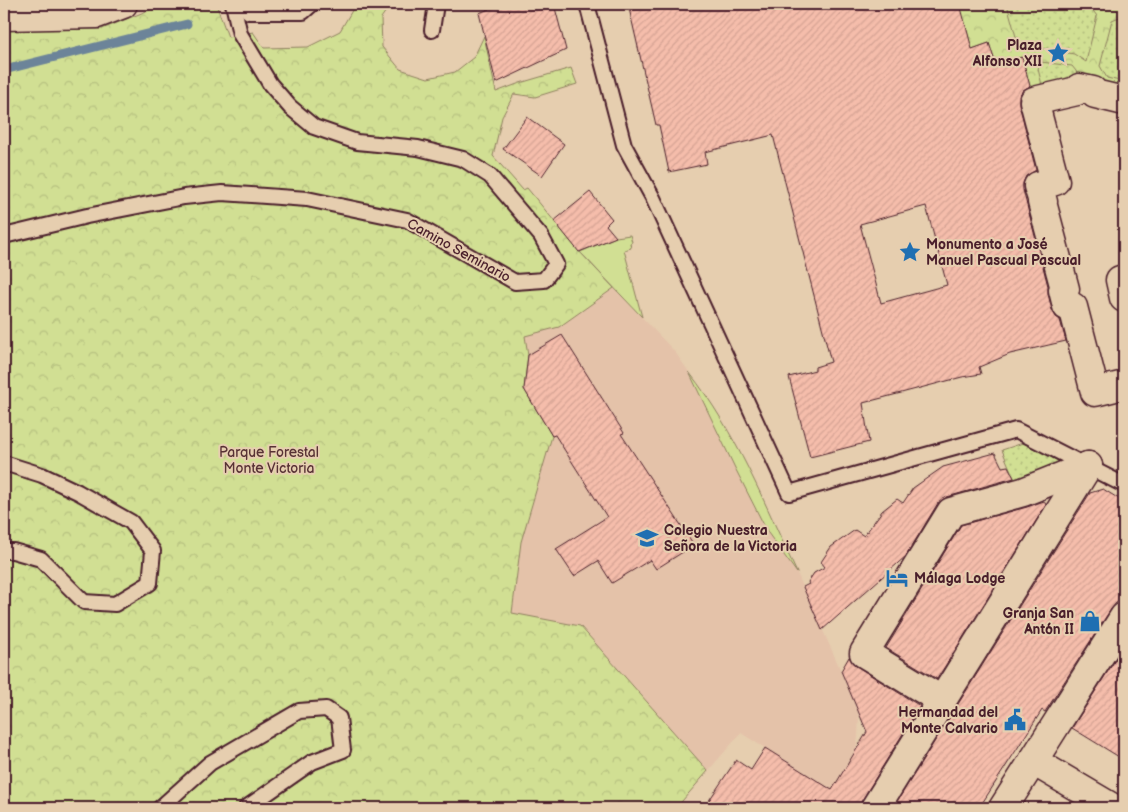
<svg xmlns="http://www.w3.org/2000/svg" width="1128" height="812" font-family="'Balsamiq Sans',sans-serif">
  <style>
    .built { fill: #e4c2a9 }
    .grass { fill: #d1df93; stroke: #8e7f5f }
    .forest { fill: url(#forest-crowns); stroke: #8e7f5f }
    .garden { fill: url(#garden-dots); stroke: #8e7f5f }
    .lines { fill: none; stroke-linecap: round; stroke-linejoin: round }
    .stream { stroke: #6c8499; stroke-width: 9 }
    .building { fill: url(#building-hatch); stroke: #4a1f2b; fill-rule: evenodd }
    .lane-casing { stroke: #4a1f2b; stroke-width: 18 }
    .street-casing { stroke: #4a1f2b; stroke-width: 31 }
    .secondary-casing { stroke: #4a1f2b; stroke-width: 31 }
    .lane { stroke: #e6ceaf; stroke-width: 14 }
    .street { stroke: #e6ceaf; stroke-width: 28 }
    .secondary { stroke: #e6ceaf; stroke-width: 28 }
    .labels { text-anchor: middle; stroke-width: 4; stroke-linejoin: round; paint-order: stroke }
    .poi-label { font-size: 14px; font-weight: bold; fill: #4a1f2b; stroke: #e6ceaf; text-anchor: end }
    .street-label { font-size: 14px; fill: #4a1f2b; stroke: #e6ceaf }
    .park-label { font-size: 14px; fill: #583235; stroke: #e6ceaf }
  </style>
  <defs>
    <pattern id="forest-crowns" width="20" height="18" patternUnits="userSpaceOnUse" patternTransform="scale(1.25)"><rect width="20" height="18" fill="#d1df93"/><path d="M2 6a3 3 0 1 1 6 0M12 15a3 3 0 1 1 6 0" fill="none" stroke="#b5bf7f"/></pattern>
    <pattern id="garden-dots" width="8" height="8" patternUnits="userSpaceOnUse" patternTransform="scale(1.25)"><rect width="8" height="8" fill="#d1df93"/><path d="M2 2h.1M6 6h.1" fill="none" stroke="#b5bf7f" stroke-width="1.8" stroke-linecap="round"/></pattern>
    <pattern id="building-hatch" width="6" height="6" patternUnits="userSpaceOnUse" patternTransform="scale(1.25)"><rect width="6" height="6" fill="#f5bdab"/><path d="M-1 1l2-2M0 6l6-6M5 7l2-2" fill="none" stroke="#d4a293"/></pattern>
  </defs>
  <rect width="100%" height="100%" fill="#e6ceaf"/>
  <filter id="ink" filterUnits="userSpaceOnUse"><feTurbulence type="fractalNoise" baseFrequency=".02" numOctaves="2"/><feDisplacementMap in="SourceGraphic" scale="10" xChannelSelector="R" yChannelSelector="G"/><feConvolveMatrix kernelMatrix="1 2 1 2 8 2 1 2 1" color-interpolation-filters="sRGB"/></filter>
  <g filter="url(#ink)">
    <path class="built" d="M614 288 675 352 689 372 735 468 768 533 797 573 856 704 859 715 858 737 855 756 853 755 830 792 798 769 741 733 708 771 580 626 512 614 521 542 552 436 524 389 528 355 525 336 559 327Z"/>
    <g class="grass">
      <path d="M630 235 632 242 630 243 631 248 624 250 642 317 580 252 616 237Z"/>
      <path d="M689 372C736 432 765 504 797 573L768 533 735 468Z"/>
    </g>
    <g class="forest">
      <path d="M164 4H216L228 37 253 32 264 48 308 47 340 31 354 7V4H391L381 18 382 47 400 69 428 78 455 72 474 57 484 36 496 92 520 83 571 68 577 84 535 97 514 94 502 117 493 156 523 190 527 188 578 250 614 288 559 327 525 336 528 355 524 389 552 436 521 542 512 613 580 626 708 771 676 808H4V30L102 29Z"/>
      <path d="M959 4H1124V101H1034L1022 57 996 65 989 43 972 49Z"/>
    </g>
    <g class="garden">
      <path d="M1007 4H1088L1097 16 1086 62 1074 54 1018 44Z"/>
      <path d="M1124 15V82L1107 78 1100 66 1112 20Z"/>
      <path d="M1041 62 1072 66 1076 71 1080 83 1044 99 1041 81 1038 69Z"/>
      <path d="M1026 442 1064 465 1017 485 1002 450Z"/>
    </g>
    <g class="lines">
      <path class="stream" d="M4 70 187 24"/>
    </g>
    <g class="building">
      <path d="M502 4H554L566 50 496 83 479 13Z"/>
      <path d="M628 4H960L972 49 989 43 996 65 1022 57 1030 86 1023 90 1019 96V104L1036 170 1026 176 1023 183V190L1048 286V294L1052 310 1056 317 1060 320 1066 341 1010 354 979 367 981 374 962 377 863 403 869 442 810 457 789 377 815 370V367L831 362 773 135 705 152 707 164 669 172 659 125H656ZM926 206 947 285 881 303 860 224Z"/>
      <path d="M527 117 564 144 542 176 503 149Z"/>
      <path d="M590 192 612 219 606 225 616 237 579 252 554 221Z"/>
      <path d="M562 335 624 433 621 434 694 545 656 569 650 560 612 583 598 561 574 576 556 549 607 517 555 435 552 436 524 389 528 355Z"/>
      <path d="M995 453 1002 467 1008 466 1014 478 947 497 938 503 906 556 822 630 803 587 809 584 808 582 814 573 825 567 821 562 831 547 855 530 864 536 882 511 897 499 903 503 913 488 943 467Z"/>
      <path d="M1103 489 1124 502V601L1116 603 1111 609 1045 712 1042 710 979 808H893L1090 493Z"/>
      <path d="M1044 501 1046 505 937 679 886 648 961 525 1027 507Z"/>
      <path d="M1124 646V760L1072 728Z"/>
      <path d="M849 657 856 666 920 706 862 800 860 808H704L736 760 751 770 765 748 832 790 867 732 841 671Z"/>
    </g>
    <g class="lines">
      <g class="lane-casing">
        <g id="lane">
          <path d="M243 4 249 12H303L312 4"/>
          <path d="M587 4 624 145 653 198 789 493 1016 430 1124 485"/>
          <path d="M432 30 436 4"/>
          <path d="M4 236 87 216 184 197 222 193 307 199 407 220 515 282 544 280 556 264 541 236 490 176 463 159 418 148 357 142 314 127 290 107 270 84 240 34 233 4"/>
          <path d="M4 463 42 475 78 492 131 522 153 551 150 583 115 604 84 602 41 559 13 551H4"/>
          <path d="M160 808 210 763 299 711 326 709 339 718 343 750 312 762 246 808"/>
        </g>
      </g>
      <g class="street-casing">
        <g id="street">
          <path d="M4 16 97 14 123 4"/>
          <path d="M1124 101 1095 94 1093 91 1079 88 1077 91 1034 101 1055 181 1038 186 1043 202H1042L1065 289 1063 290 1067 306 1070 305V308L1073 307 1095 392 1124 385"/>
          <path d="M1124 279 1120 280 1124 298"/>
          <path d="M941 700 864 653 951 512 1023 492 1088 466"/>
          <path d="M875 808 1088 466"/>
          <path d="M1003 808 1033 761"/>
        </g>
      </g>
      <g class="secondary-casing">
        <path id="secondary" d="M1113 808 1033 761 1124 617"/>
      </g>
      <use href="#lane" class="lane"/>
      <use href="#street" class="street"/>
      <use href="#secondary" class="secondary"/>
    </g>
  </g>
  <defs>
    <g id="sight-bare" transform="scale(1.725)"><path d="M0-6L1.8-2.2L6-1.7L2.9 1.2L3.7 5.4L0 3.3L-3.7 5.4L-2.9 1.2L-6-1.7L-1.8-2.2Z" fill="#1f6fb2" stroke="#e6ceaf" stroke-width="2.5" paint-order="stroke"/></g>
    <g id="school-bare" transform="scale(1.725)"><path d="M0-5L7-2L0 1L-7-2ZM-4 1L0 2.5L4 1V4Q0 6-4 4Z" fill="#1f6fb2" stroke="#e6ceaf" stroke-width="2.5" paint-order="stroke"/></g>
    <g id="hotel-bare" transform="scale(1.725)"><path d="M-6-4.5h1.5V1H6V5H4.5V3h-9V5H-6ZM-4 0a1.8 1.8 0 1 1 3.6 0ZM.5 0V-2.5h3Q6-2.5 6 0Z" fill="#1f6fb2" stroke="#e6ceaf" stroke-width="2.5" paint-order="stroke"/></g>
    <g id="shop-bare" transform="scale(1.725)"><path d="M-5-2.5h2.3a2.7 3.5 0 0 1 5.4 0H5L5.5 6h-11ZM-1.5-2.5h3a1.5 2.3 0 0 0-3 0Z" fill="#1f6fb2" stroke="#e6ceaf" stroke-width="2.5" paint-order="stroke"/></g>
    <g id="civic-bare" transform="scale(1.725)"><path d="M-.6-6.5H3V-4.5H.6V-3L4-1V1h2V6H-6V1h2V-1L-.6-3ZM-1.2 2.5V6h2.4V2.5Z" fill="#1f6fb2" stroke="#e6ceaf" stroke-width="2.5" paint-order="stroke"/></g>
  </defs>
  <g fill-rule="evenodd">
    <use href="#sight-bare" x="1058" y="53"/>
    <use href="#sight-bare" x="910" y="252"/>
    <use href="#school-bare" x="647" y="538"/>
    <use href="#hotel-bare" x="897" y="578"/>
    <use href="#shop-bare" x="1090" y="621"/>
    <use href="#civic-bare" x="1015" y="720"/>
  </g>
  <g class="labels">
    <g class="poi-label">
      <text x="1042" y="50">Plaza<tspan x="1042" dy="16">Alfonso XII</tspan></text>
      <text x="926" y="249" text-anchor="start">Monumento a José<tspan x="926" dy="16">Manuel Pascual Pascual</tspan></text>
      <text x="664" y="535" text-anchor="start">Colegio Nuestra<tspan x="664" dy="16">Señora de la Victoria</tspan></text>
      <text x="914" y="583" text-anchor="start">Málaga Lodge</text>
      <text x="1074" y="618">Granja San<tspan x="1074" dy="16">Antón II</tspan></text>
      <text x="998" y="717">Hermandad del<tspan x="998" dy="16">Monte Calvario</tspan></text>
    </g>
    <g class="street-label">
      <text transform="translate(459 250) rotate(29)" y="5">Camino Seminario</text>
    </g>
    <g class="park-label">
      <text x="269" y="457">Parque Forestal<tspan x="269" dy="16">Monte Victoria</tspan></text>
    </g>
  </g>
  <rect width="1128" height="812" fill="none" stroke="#e6ceaf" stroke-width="20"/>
  <rect x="10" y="10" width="1108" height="792" fill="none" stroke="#4a1f2b" stroke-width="2" filter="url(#ink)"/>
</svg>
